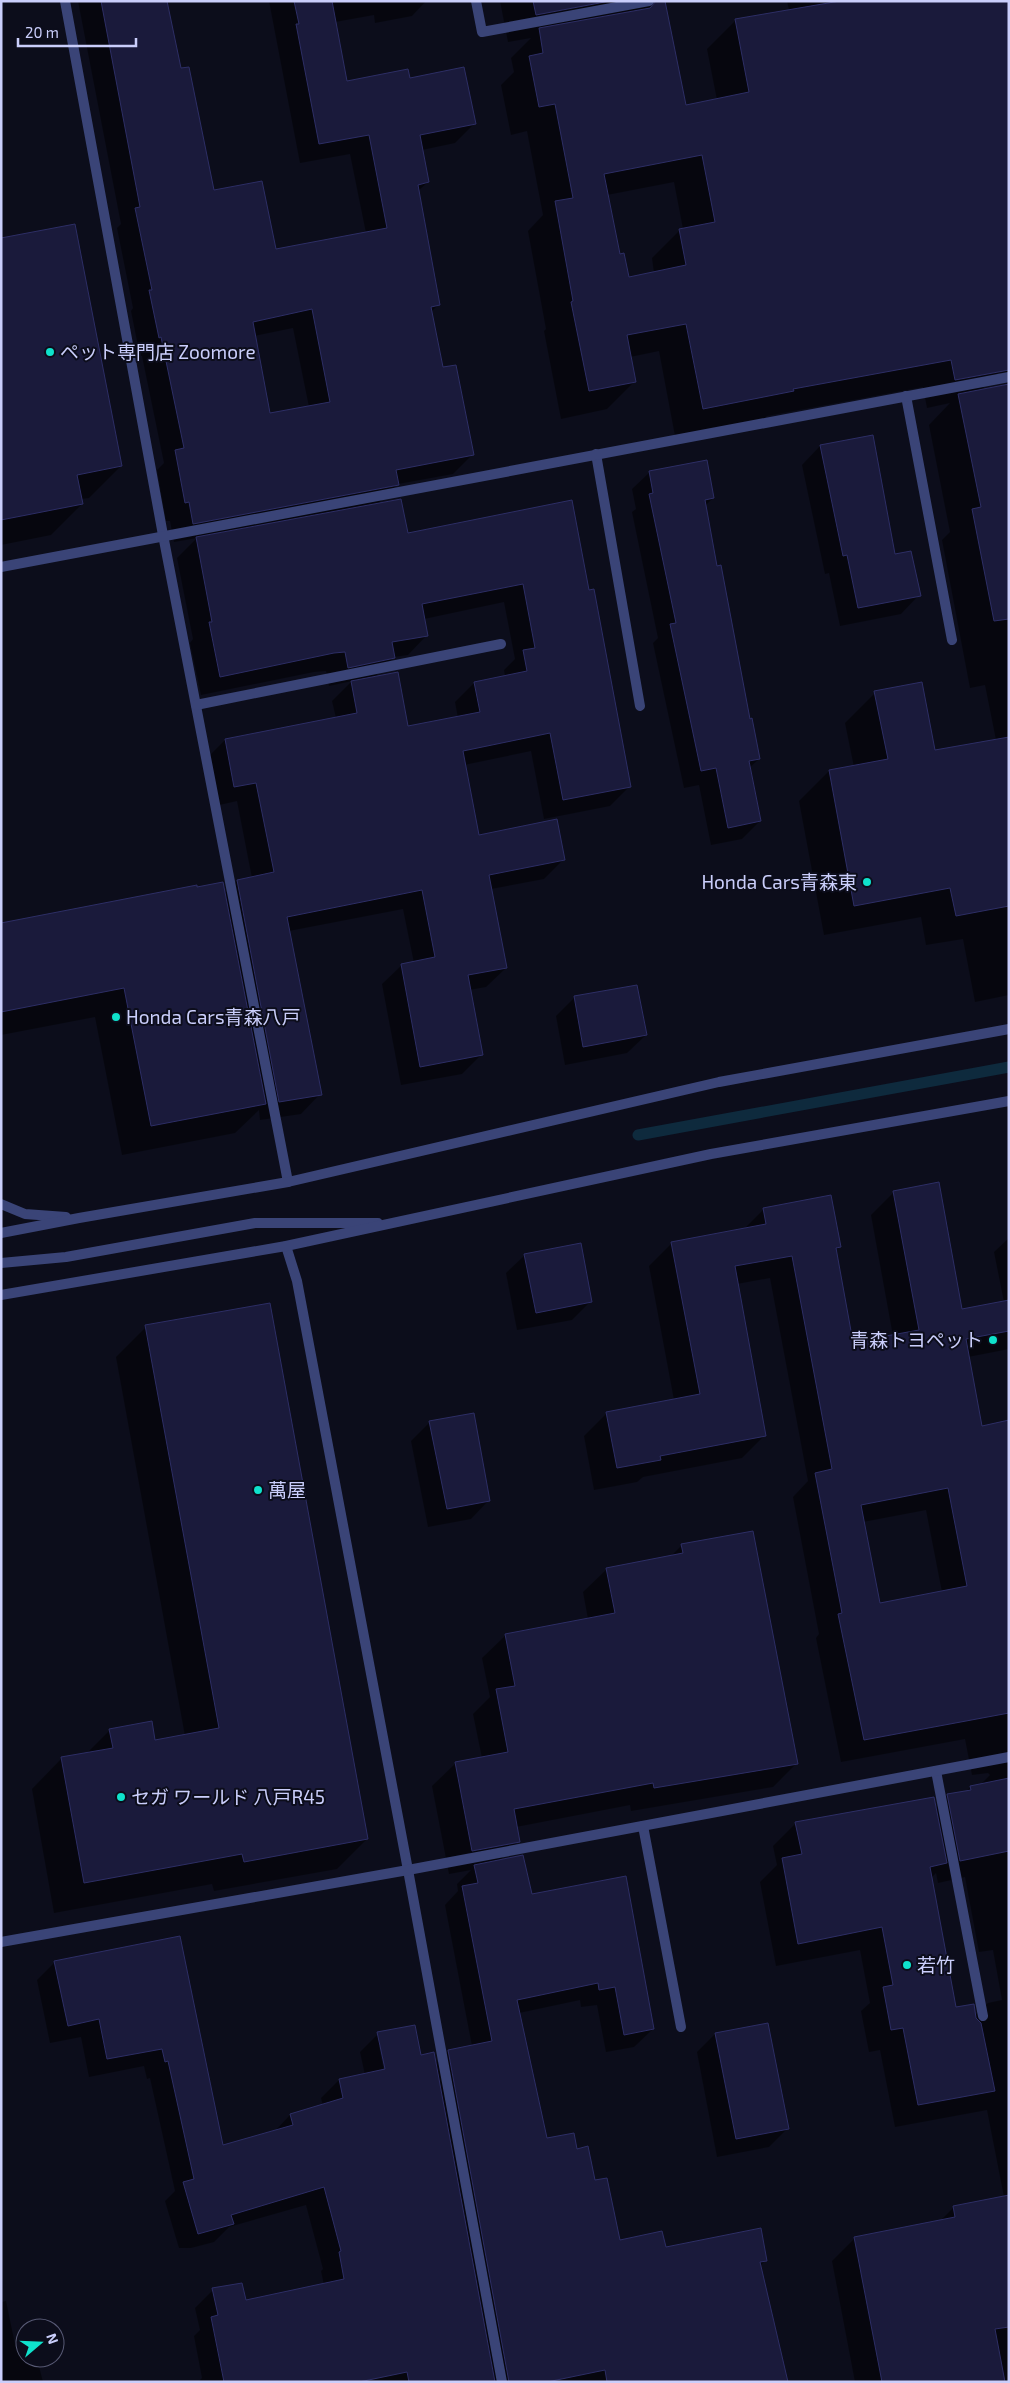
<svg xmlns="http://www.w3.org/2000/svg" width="1010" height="2383" font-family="'Exo 2','Noto Sans JP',sans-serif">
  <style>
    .shadow { fill: #0007; fill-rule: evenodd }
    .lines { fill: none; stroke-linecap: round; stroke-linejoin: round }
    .stream { stroke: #0e2a3d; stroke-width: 11 }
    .building { fill: #1a1a3b; stroke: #2d2e65; fill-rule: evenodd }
    .minor { stroke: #3a4477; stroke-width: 10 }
    .tertiary { stroke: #3a4477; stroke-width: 10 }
    .poi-dot { fill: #0fe2cc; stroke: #0c0d1b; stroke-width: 2 }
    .labels { text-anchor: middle; stroke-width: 4; stroke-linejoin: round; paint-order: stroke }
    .poi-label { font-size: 19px; fill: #cacefb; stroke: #0c0d1b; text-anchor: start }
  </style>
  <rect width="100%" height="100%" fill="#0c0d1b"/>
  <g class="shadow">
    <path d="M78 1H166L180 70 213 191 275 251 366 233 350 154 300 163 269 1H426L412 16 375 23 374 15 335 22 346 83 409 80 474 124 455 143 422 150 428 182 418 191 439 304 431 312 442 368 473 454 453 474 398 484 378 504 407 534 588 591 630 786 610 806 544 819 531 751 464 765 478 836 563 860 544 879 491 889 506 968 486 987 469 990 481 1055 462 1074 401 1085 382 984 402 965 414 963 403 909 289 931 320 1094 301 1114 260 1120 259 1110 235 1133 122 1155 95 1017 1 1035V924L196 889 224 894 237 881 252 878 237 801 215 806 206 759 225 740 336 718 332 701 352 681 329 686 326 671 314 672 201 695 190 643 193 639 177 558 197 538 174 542 170 521H166L157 470 164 463 142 356H140L131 311 133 308 117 228 121 224ZM293 328 309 407 269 415 254 336ZM504 602 515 659 504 670 505 676 474 683 455 702 458 718 407 727 374 678 394 657 408 655 427 635 424 619Z"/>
    <path d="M500 1H657L685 107 717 100 707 49 736 20 789 10 787 1H1009V372L998 373 981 390 1009 412V995L975 1002 963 939 926 945 921 917 824 935 799 801 829 771 854 767 845 723 875 693 934 752 996 740 985 685 970 688 942 540 950 532 929 425 950 403 927 408 923 387 767 416 764 419 675 436 659 351 630 357 635 381 607 409 561 419 544 331 546 329 528 231 543 215 527 131 511 135 501 85 514 72 511 58 531 38 508 42ZM674 182 683 229 680 230 652 258 654 273 628 278 619 255 607 195Z"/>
    <path d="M1 239 121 466 89 498 81 499 82 504 51 535 1 545Z"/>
    <path d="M820 446 919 595 901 614 840 626 829 573 825 574 802 465Z"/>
    <path d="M650 472 713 498 705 506 716 567 759 759 749 768 760 821 742 839 711 845 699 785 684 788 653 643 658 638 632 512 636 509 632 489Z"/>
    <path d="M574 998 646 1035 627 1053 565 1065 556 1016Z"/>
    <path d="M894 1192 961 1310 1004 1302 994 1252 1009 1238V1349L968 1357 1009 1578V2382H855L832 2261 855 2238 939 2222 954 2207 1004 2197 987 2110 895 2127 880 2050 869 2052 861 2011 870 2003 860 1950 776 1966 760 1882 777 1865 773 1846 796 1823 935 1809 948 1795 965 1792 971 1787 980 1785 990 1775 988 1773 972 1775 965 1739 841 1762 816 1638 819 1634 793 1497 808 1481 770 1278 737 1284 764 1436 742 1458 643 1477 637 1482 594 1490 584 1436 607 1413 674 1400 649 1266 672 1243 743 1230 764 1209 840 1247 835 1251 852 1343 893 1336 871 1215ZM926 1510 942 1592 879 1604 863 1522ZM936 1873 938 1883 965 1877 979 1952 993 1950 1002 2000 988 2003 975 2015 955 2009 931 1878Z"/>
    <path d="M525 1255 591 1301 572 1320 517 1330 506 1273Z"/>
    <path d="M146 1327 367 1839 337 1869 214 1891 212 1884 54 1913 32 1789 62 1758 86 1754 110 1730 154 1742 185 1736 116 1357Z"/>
    <path d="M430 1422 489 1500 471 1519 428 1527 411 1441Z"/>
    <path d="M682 1545 797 1763 773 1787 631 1811 630 1805 516 1827 519 1841 499 1861 531 1895 625 1877 653 2029 634 2047 606 2052 597 2005 581 2007 580 2000 519 2013 546 2139 576 2150 594 2182 619 2242 766 2260 760 2266 787 2382H198L202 2378 194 2336 200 2330 195 2308 213 2290 245 2302 324 2285 321 2271 323 2269 306 2205 229 2227 214 2242 191 2248H179L165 2201 175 2191 150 2078 147 2079 144 2066 89 2077 81 2037 50 2043 37 1980 55 1962 179 1937 222 2146 274 2132 290 2115 323 2106 321 2098 339 2080 365 2075 360 2052 378 2034 435 2064 449 2051 472 2046 445 1905 458 1891 457 1884 471 1870 449 1874 432 1786 456 1763 482 1758 473 1714 490 1697 482 1658 506 1635 588 1619 583 1592 607 1569 671 1556ZM379 2046H381L387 2075 385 2076Z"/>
    <path d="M715 2034 787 2129 769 2147 717 2157 697 2052Z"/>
    <path d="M6 2301 16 2349 25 2347V2358H37L43 2382H1V2302Z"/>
  </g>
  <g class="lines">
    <path class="stream" d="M638 1135 1009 1067"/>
  </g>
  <g class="building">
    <path d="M101 1H167L181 68 189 67 214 190 262 181 276 249 387 228 369 135 319 144 296 24H299L294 1H332L347 81 408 69 410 78 464 67 476 124 420 135 429 182 418 185 440 305 431 307 443 367 456 365 474 455 396 470 399 485 193 524 189 502 185 503 175 450 184 448 161 337 159 338 149 290H152L135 208 140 207ZM312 309 330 402 270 413 253 322Z"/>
    <path d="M533 1H610L536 15Z"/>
    <path d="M656 1H665L686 105 749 92 735 19 840 1H1009V370L955 380 951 360 793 389 794 391 703 409 686 324 627 335 636 382 589 391 571 302 573 301 555 201 573 198 555 104 539 107 529 56 543 53 539 28 650 8ZM702 155 715 222 679 229 686 265 629 277 624 253 620 254 604 174Z"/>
    <path d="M75 224 122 466 77 475 83 504 1 520V238Z"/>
    <path d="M1009 384V619L994 621 972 509 981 507 958 394Z"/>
    <path d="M873 435 895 554 911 551 921 596 858 608 847 555 843 556 820 445Z"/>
    <path d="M707 460 714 498 705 500 717 566 721 565 750 719 752 718 760 759 749 761 761 821 728 828 716 768 701 771 670 624 676 623 649 494 653 493 649 471Z"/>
    <path d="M401 499 408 533 572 500 589 590 594 589 631 787 563 800 550 733 463 751 479 835 557 819 565 860 489 875 507 968 468 975 483 1055 420 1067 401 964 435 957 422 890 287 917 322 1095 279 1102 237 880 274 872 256 783 234 787 225 739 357 713 351 681 398 672 408 726 480 712 474 682 527 671 523 650 535 648 523 584 422 604 428 636 392 642 395 658 348 668 345 652 334 653 220 677 209 622H212L196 537Z"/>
    <path d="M922 682 935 750 1009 737V906L956 916 950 888 854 906 829 770 888 759 874 691Z"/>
    <path d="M223 882 266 1104 151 1126 124 988 1 1012V923L197 885V887Z"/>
    <path d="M637 985 647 1035 583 1047 574 996Z"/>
    <path d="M939 1182 962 1309 1009 1300V1331L966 1339 982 1426 1009 1420V1713L864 1740 838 1614 842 1613 815 1473 832 1469 792 1256 735 1266 766 1436 660 1456 661 1460 617 1468 606 1412 700 1394 671 1242 766 1224 763 1208 831 1195 841 1247 836 1248 853 1342 919 1330 893 1191ZM948 1488 967 1586 880 1603 861 1505Z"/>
    <path d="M581 1243 592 1302 536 1313 524 1254Z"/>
    <path d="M270 1303 368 1839 244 1862 242 1854 84 1883 61 1757 113 1748 109 1729 152 1721 155 1740 219 1728 145 1325Z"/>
    <path d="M474 1413 490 1501 447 1509 429 1421Z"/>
    <path d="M753 1531 798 1764 654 1788 653 1783 514 1809 520 1842 472 1851 455 1762 508 1752 496 1689 515 1686 505 1634 615 1613 606 1568 683 1553 681 1544Z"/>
    <path d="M1009 1778V1851L960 1861 947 1794 971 1790 970 1786Z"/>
    <path d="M934 1797 947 1863 930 1867 956 2007 974 2004 976 2018 981 2023 995 2091 918 2105 903 2028 891 2030 883 1987 893 1985 882 1927 798 1944 782 1858 802 1854 795 1822Z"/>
    <path d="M523 1855 532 1894 626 1876 654 2029 624 2035 615 1987 599 1990 598 1983 517 2000 547 2138 574 2133 577 2149 588 2146 595 2180 607 2178 620 2240 662 2231 666 2247 761 2228 767 2261 760 2262 788 2382H607L605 2370 547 2382H509L448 2050 492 2041 462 1886 478 1883 474 1865Z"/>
    <path d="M180 1936 223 2145 293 2125 290 2114 343 2098 339 2079 385 2069 377 2032 415 2025 421 2055 434 2052 495 2382H409L407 2372 359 2382H224L211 2317 218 2315 212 2288 242 2283 246 2300 344 2279 339 2252 341 2251 324 2187 231 2215 234 2224 198 2234 183 2182 194 2179 168 2061 165 2062 162 2049 107 2059 99 2019 68 2026 54 1961Z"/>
    <path d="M768 2023 789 2129 736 2139 715 2033Z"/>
    <path d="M1009 2195V2327L995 2329 1005 2382H882L854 2237 955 2217 953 2206Z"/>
  </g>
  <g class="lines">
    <g class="minor">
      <path d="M65 1 163 535 288 1182"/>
      <path d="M476 1 482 32 649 1"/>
      <path d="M906 396 952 640"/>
      <path d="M596 454 640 706"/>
      <path d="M1 567 1009 377"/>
      <path d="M196 705 501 644"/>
      <path d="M286 1246 297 1281 408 1870 502 2382"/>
      <path d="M936 1771 983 2016"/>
      <path d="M643 1826 681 2027"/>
      <path d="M1 1942 408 1870 1009 1757"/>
    </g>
    <g class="tertiary">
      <path d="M1 1204 25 1214 66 1217"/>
      <path d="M1 1233 79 1218 288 1182 719 1082 1009 1029"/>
      <path d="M1 1263 66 1257 255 1223H378"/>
      <path d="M1 1295 286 1246 711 1154 1009 1101"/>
    </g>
  </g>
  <g class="poi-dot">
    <circle cx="50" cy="352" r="5"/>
    <circle cx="867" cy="882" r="5"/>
    <circle cx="116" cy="1017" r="5"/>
    <circle cx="993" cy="1340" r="5"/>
    <circle cx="258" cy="1490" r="5"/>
    <circle cx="121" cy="1797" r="5"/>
    <circle cx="907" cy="1965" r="5"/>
  </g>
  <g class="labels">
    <g class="poi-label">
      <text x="60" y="359">ペット専門店 Zoomore</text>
      <text x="857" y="889" text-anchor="end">Honda Cars青森東</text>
      <text x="126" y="1024">Honda Cars青森八戸</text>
      <text x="983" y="1347" text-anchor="end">青森トヨペット</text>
      <text x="268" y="1497">萬屋</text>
      <text x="131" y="1804">セガ ワールド 八戸R45</text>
      <text x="917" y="1972">若竹</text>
    </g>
  </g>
  <rect width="1010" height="2383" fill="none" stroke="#cacefb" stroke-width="5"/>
  <g transform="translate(40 2343) rotate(71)"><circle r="24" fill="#0c0d1b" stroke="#585a75"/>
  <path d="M0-4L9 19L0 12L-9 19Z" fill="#0fe2cc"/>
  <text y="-8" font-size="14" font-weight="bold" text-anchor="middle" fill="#cacefb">N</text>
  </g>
  <path d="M18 38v8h118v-8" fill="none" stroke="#cacefb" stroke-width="2.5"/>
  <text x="25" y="38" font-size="15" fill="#cacefb" stroke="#0c0d1b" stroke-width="4" paint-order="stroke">20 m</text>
</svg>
